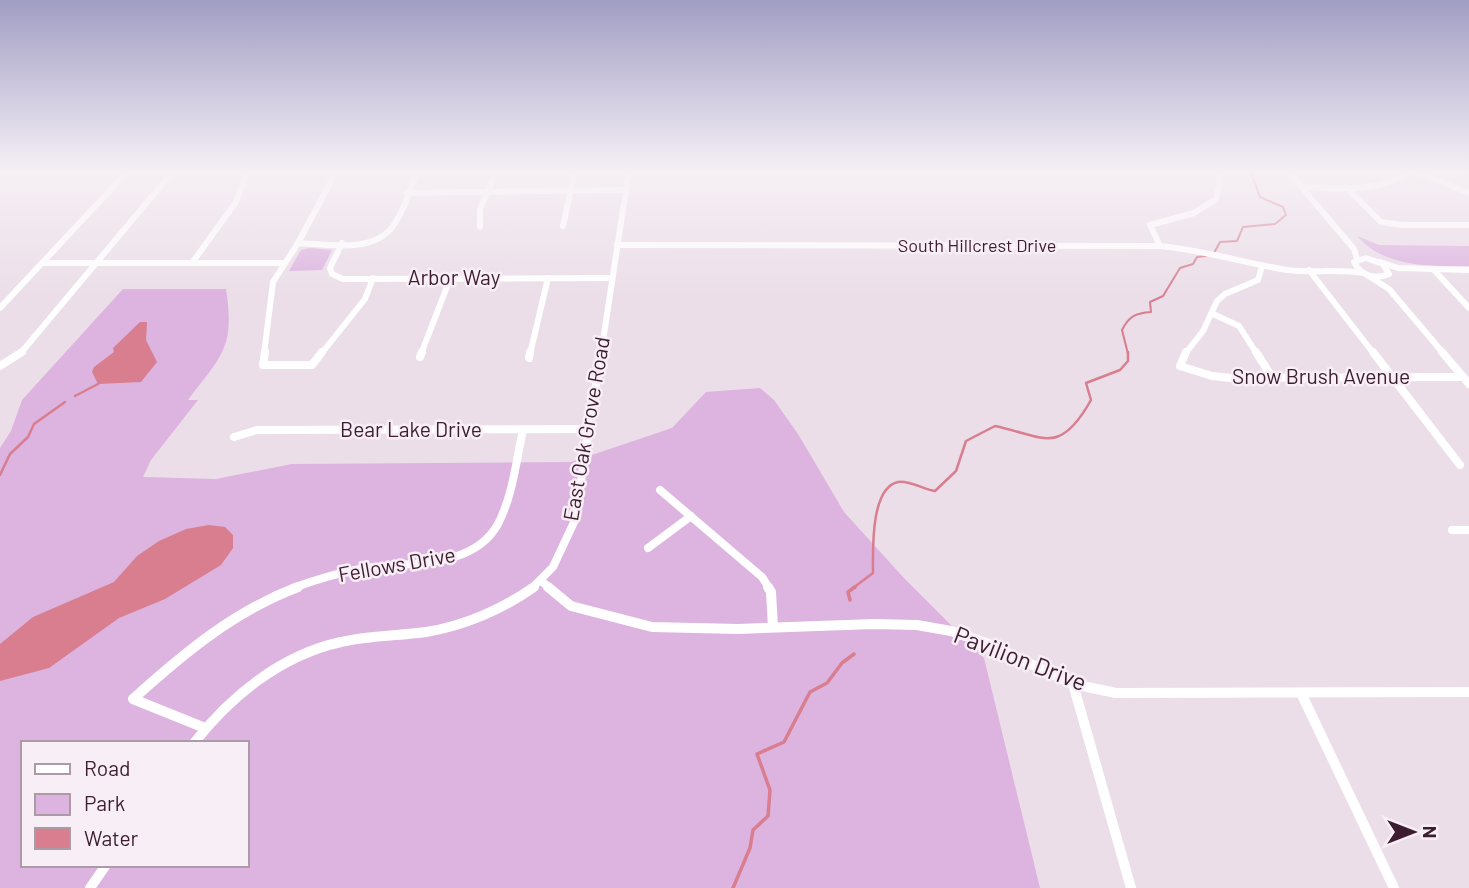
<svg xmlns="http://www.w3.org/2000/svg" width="1469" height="888" font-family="Barlow,sans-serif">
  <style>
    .green { fill: #ddb3e0; fill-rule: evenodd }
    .water { fill: #d87e8e }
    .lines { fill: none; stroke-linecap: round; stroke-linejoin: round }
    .stream-far2 { stroke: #d87e8e; stroke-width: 2 }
    .stream-far1 { stroke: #d87e8e; stroke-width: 2.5 }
    .stream { stroke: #d87e8e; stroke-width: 3.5 }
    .minor-far2 { stroke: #fff; stroke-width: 6 }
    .minor-far1 { stroke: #fff; stroke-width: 8 }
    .minor { stroke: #fff; stroke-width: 10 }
    .labels { text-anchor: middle; stroke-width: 5; stroke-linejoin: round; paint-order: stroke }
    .far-street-label { font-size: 18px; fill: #3d1d30; stroke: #f8eef6 }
    .street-label { font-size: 21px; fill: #3d1d30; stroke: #f8eef6 }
    .near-street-label { font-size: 24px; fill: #3d1d30; stroke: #f8eef6 }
  </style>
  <rect width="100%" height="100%" fill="#ebdee8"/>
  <g class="green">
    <path d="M1357 236 1379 245 1469 246V266C1429 266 1385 268 1357 236Z"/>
    <path d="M310 248 332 250 322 270 289 271 301 250Z"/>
    <path d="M123 289H226C235 348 222 355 188 400H198L151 460 143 477 216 479 292 464 571 462 672 428 706 392 760 388 774 400 798 434 844 512 903 577 984 658 1040 888H0V448L11 431 22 400ZM23 743H247V865H23Z"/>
  </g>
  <g class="water">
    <path d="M140 322H147L146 340 157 362 141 382 98 384 92 372 94 367 114 352 113 348Z"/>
    <path d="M209 525 225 527 233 535V548L221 565 165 599 119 618 49 668 0 681V644L33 617 114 582 137 556 159 541 186 529Z"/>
  </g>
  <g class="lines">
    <g class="stream-far2">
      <path d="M1214 253 1220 242 1237 241 1243 227 1275 224 1286 215 1283 207 1260 197 1250 170"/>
      <path d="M1128 354 1122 330C1129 316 1136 313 1151 312L1150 302 1163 296 1180 268 1193 264 1197 257 1206 256"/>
    </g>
    <g class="stream-far1">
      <path d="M75 396 98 384"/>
      <path d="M0 475 10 454 28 437 34 424 65 402"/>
      <path d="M853 588 873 573C873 552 870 488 898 482 909 480 923 489 935 491L956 471 966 441 995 426C1043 436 1059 457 1091 400L1086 383 1120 370 1128 361V352"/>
    </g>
    <g class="stream">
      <path d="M850 600 848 592 855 587"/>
      <path d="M733 888 750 848 753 830 768 816 770 790 757 754 784 742 810 692 827 683 842 663 854 654"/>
    </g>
    <g class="minor-far2">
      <path d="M1287 170 1354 249 1357 259"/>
      <path d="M1411 170 1469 193"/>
      <path d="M1302 187C1341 188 1379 194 1412 170"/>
      <path d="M1346 187 1381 222 1403 225H1469"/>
      <path d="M407 193 626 190"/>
      <path d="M563 226 575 170"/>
      <path d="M480 227V209L497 170"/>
      <path d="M298 243C327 244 373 254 393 226 405 210 410 188 418 170"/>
      <path d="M342 243 330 268 332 274 343 279 612 278"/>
      <path d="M617 245 1160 246C1204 250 1244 263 1287 270 1312 273 1338 269 1363 273"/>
      <path d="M1160 246 1150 225 1194 213 1216 199 1220 183 1216 170"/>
      <path d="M1366 258 1383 264 1389 274C1375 280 1361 276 1354 262Z"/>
      <path d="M1380 262 1398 268 1469 270"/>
      <path d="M42 263H285"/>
      <path d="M192 263 236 202 248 170"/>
      <path d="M1433 269 1469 308"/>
      <path d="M1309 270 1374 354"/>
      <path d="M1367 275 1389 289 1444 354"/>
      <path d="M0 308 129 170"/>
      <path d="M1213 314 1239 326 1257 354"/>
      <path d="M20 354 174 170"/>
      <path d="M264 354 273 282 298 243 337 170"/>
      <path d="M321 354 365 299 373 278"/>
      <path d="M421 354 450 279"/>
      <path d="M530 354 548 278"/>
      <path d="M601 354 629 170"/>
      <path d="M1185 354 1203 331 1217 301 1225 294 1258 280 1262 266"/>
    </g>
    <g class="minor-far1">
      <path d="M265 352 263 365H312L322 352"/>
      <path d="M1186 352 1180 366 1212 376 1231 378 1463 377"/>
      <path d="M1256 352 1272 377"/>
      <path d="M1373 352 1460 465"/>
      <path d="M1442 352 1469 384"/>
      <path d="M420 357 422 352"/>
      <path d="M529 358 530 352"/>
      <path d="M0 366 22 352"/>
      <path d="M234 437 257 430 590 429"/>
      <path d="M660 490 762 577 769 588"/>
      <path d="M1452 530H1469"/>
      <path d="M648 548 691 516"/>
      <path d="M541 581 550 588"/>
      <path d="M293 588C315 580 337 573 360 569 405 561 472 571 498 524 513 495 516 461 523 430"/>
      <path d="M532 588 553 567 575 520 601 352"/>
    </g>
    <g class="minor">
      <path d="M548 587 571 606 652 627 738 629 874 624 917 625 951 631 989 644 1073 684 1116 693 1469 692"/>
      <path d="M768 587 771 592 773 627"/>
      <path d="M1073 684 1131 888"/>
      <path d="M1301 693 1394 888"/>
      <path d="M205 728 133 699C183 654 234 611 298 587"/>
      <path d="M194 743C231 696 281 655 341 642 369 635 398 636 426 632 464 626 503 609 534 587"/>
      <path d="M90 888 106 865"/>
    </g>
  </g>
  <linearGradient id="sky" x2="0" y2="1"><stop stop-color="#a19ec4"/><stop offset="0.58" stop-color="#f6f0f5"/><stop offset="1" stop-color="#f6f0f5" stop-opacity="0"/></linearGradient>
  <rect width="1469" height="295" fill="url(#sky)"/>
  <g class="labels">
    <g class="far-street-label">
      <text x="977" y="252">South Hillcrest Drive</text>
    </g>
    <g class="street-label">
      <text x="454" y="285">Arbor Way</text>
      <text x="1321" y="384">Snow Brush Avenue</text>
      <text transform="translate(587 429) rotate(-80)" y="7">East Oak Grove Road</text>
      <text x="411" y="437">Bear Lake Drive</text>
      <text transform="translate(397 565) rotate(-10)" y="7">Fellows Drive</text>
    </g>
    <g class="near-street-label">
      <text transform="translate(1020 659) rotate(21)" y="8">Pavilion Drive</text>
    </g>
  </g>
  <rect x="21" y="741" width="228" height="126" fill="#f8eef6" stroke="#ad9aa7" stroke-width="2"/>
  <rect x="35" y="764" width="35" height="10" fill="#ffffff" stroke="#ad9aa7" stroke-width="2"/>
  <text x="84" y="776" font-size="21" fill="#3d1d30">Road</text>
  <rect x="35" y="794" width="35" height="21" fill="#ddb3e0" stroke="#ad9aa7" stroke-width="2"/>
  <text x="84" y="811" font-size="21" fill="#3d1d30">Park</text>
  <rect x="35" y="828" width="35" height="21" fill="#d87e8e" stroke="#ad9aa7" stroke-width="2"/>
  <text x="84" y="846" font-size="21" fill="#3d1d30">Water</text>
  <g transform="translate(1413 832) rotate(90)" stroke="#f8eef6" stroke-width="5" paint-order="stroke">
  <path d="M0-5L12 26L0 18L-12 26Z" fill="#3d1d30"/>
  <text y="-10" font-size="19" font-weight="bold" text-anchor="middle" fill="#3d1d30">N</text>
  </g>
</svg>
